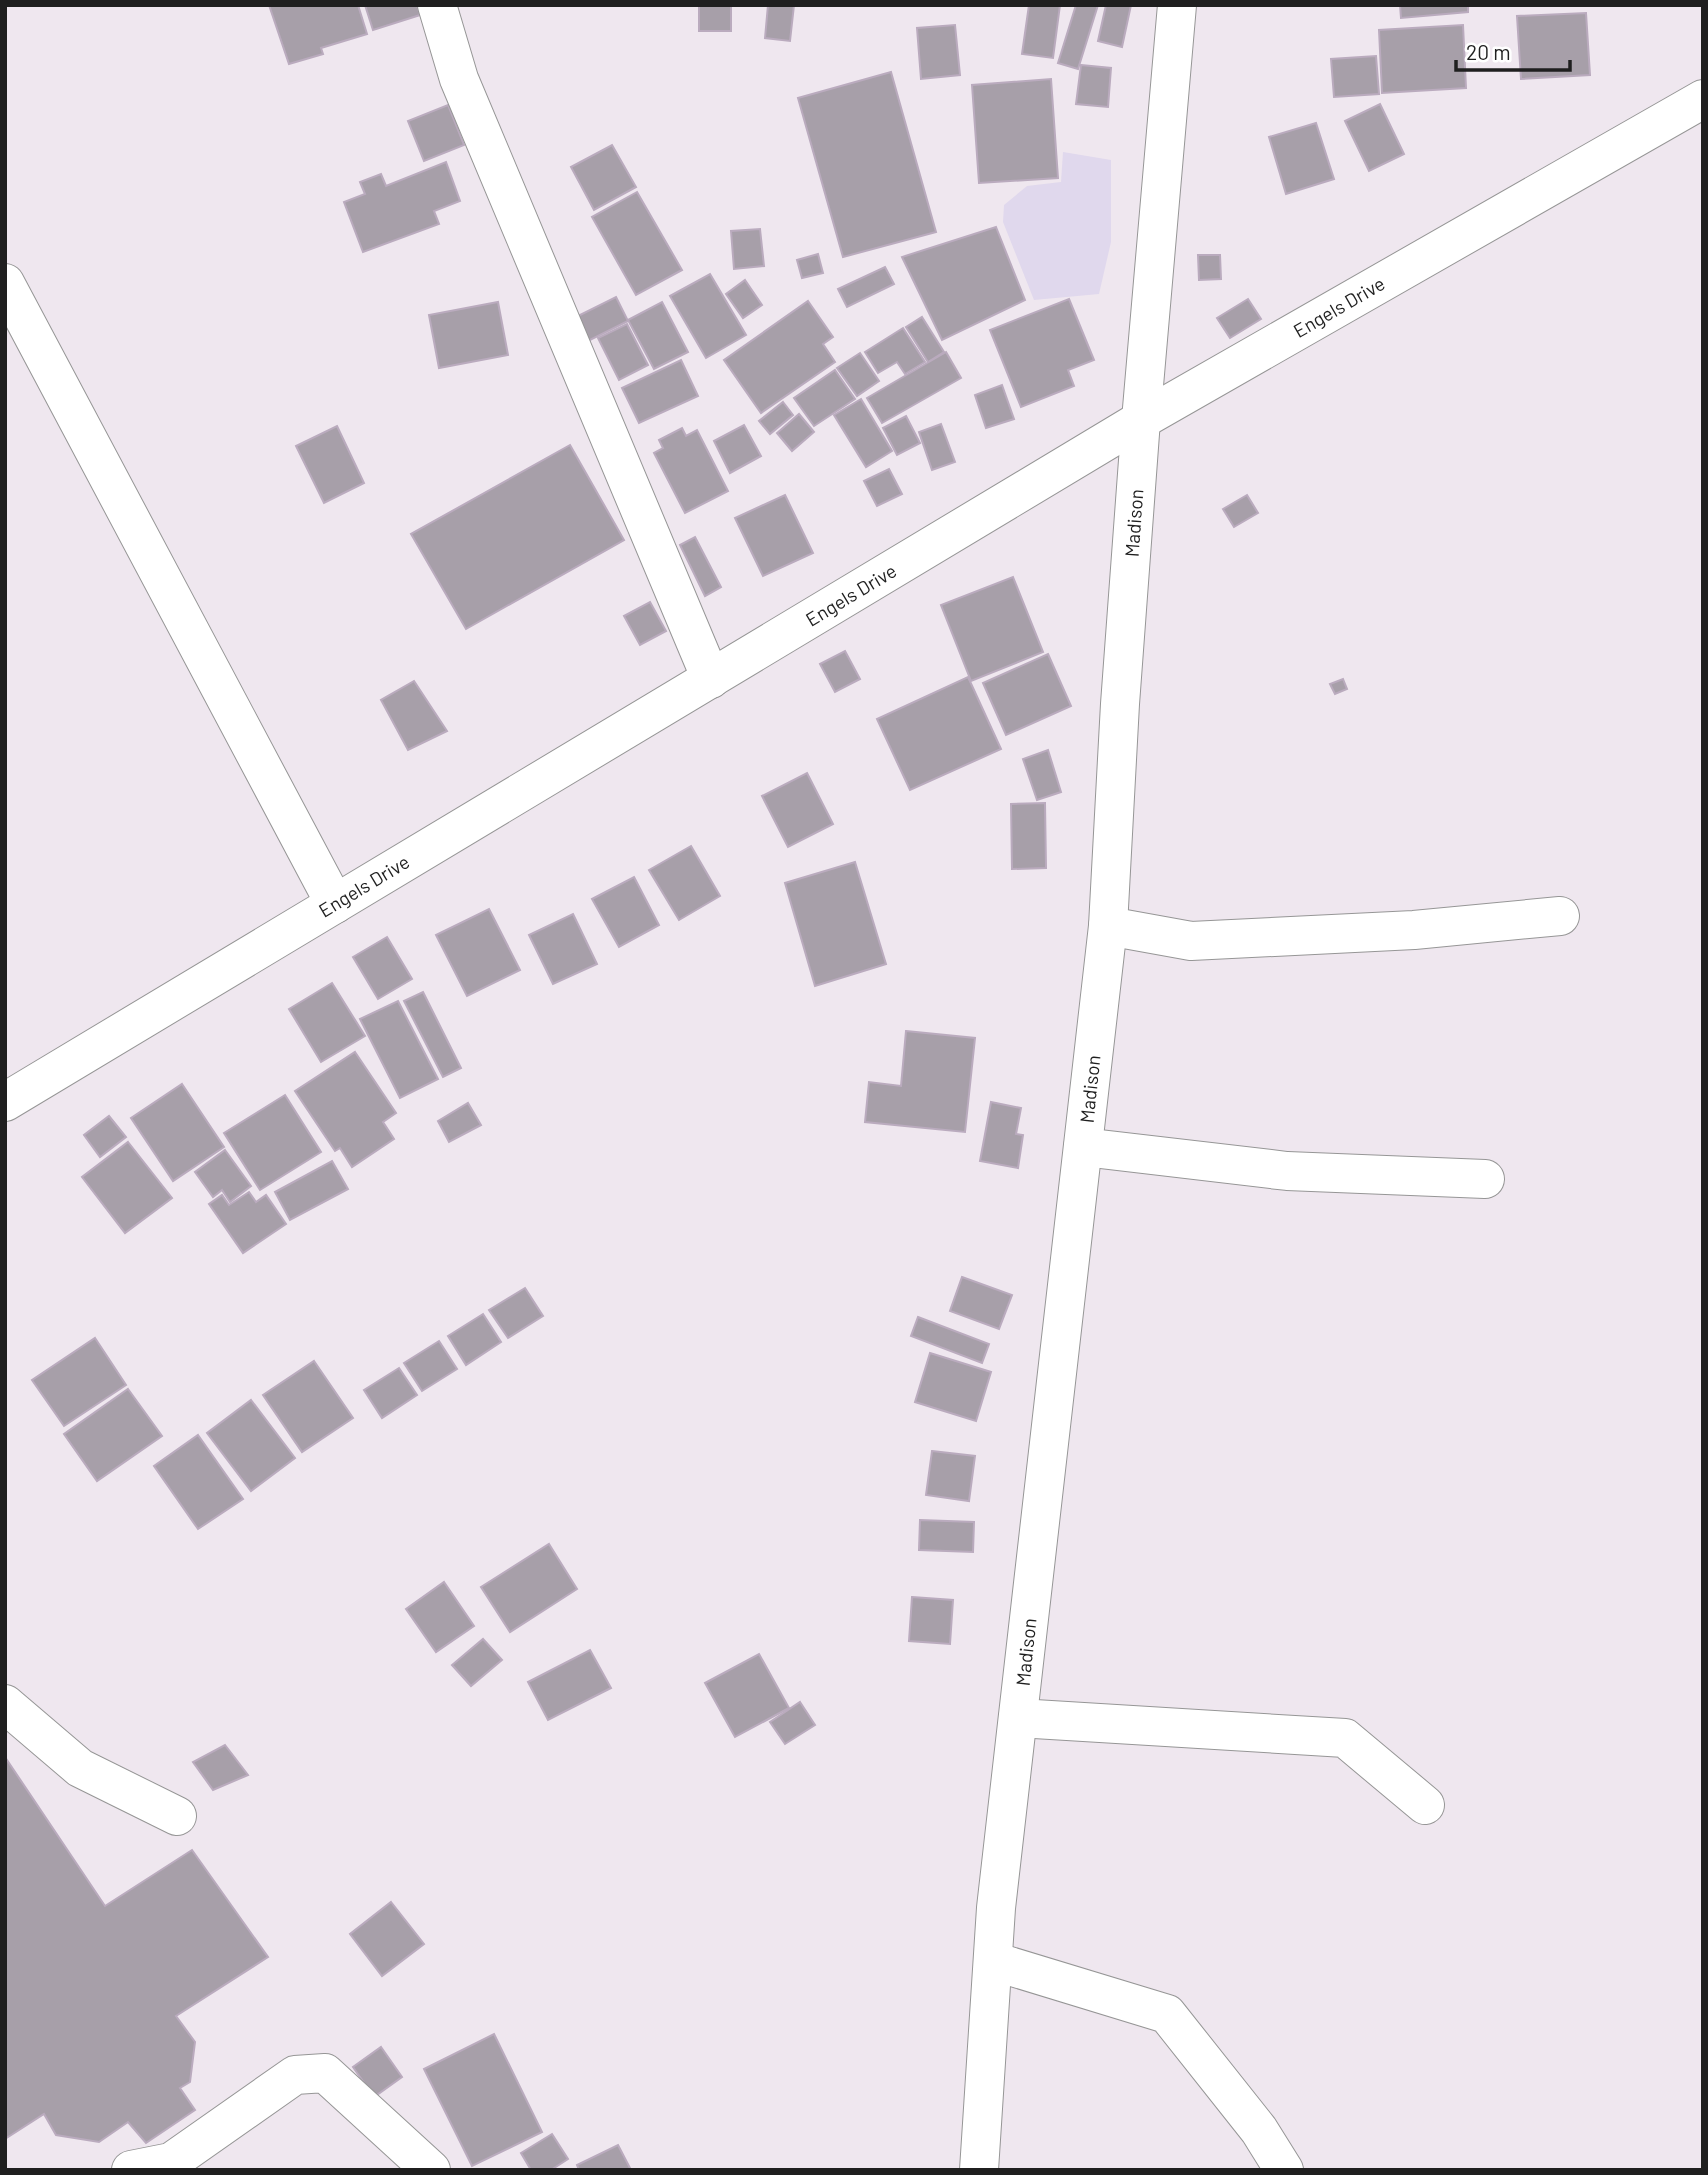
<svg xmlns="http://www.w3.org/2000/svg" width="1708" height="2175" font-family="Barlow,sans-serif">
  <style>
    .commercial { fill: #e0d8ed }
    .building { fill: #a79fa9; stroke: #baabbe; stroke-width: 2 }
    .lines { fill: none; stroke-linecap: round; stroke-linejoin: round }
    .minor-casing { stroke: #969696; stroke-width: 40 }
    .minor { stroke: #fff; stroke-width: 38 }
    .labels { text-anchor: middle; stroke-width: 5; stroke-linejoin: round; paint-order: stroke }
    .street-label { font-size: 19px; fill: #1f1f1f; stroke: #fff }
  </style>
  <rect width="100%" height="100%" fill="#efe7ef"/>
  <path class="commercial" d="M1063 152 1111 160V242L1099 294 1034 300 1003 222 1004 205 1027 186 1061 182Z"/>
  <g class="building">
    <path d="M269 5H358L367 34 321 48 323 54 289 64Z"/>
    <path d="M365 5H417L420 15 373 30Z"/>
    <rect x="699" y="5" width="32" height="26"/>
    <path d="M768 5H794L790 41 765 38Z"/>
    <path d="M1029 5H1060L1053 58 1022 54Z"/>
    <path d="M1076 5H1098L1078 69 1058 63Z"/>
    <path d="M1106 5H1131L1122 47 1098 41Z"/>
    <path d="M1400 5H1468V12L1401 18Z"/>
    <path d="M1586 13 1590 75 1521 79 1517 16Z"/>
    <path d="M955 25 960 75 921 79 917 28Z"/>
    <path d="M1463 25 1466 88 1382 93 1379 30Z"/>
    <path d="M1376 56 1379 94 1334 97 1331 59Z"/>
    <path d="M1081 65 1111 68 1108 107 1076 104Z"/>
    <path d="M891 72 936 232 843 257 798 98Z"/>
    <path d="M1051 79 1058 178 979 183 972 85Z"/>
    <path d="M1380 104 1404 154 1369 171 1345 121Z"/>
    <path d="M448 105 464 145 424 161 408 121Z"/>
    <path d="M1316 123 1334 179 1286 194 1269 137Z"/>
    <path d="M612 145 636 187 594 210 571 167Z"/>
    <path d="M446 162 460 201 434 211 439 224 363 252 344 202 365 194 360 182 381 174 386 186Z"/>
    <path d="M637 192 682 270 636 295 592 217Z"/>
    <path d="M996 227 1025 300 942 340 902 257Z"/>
    <path d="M760 229 764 266 734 269 731 231Z"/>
    <path d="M818 254 823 273 802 278 797 260Z"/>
    <path d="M1198 255H1220L1221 279 1199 280Z"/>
    <path d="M885 267 894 284 847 307 838 289Z"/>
    <path d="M710 274 746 335 706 358 670 296Z"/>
    <path d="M745 280 762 305 743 318 726 294Z"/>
    <path d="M616 297 628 321 586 342 574 318Z"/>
    <path d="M1069 299 1094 360 1068 370 1074 386 1021 407 990 330Z"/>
    <path d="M1248 299 1261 319 1230 338 1217 318Z"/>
    <path d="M808 301 833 337 823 344 835 362 761 413 724 360Z"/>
    <path d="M498 302 508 355 439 368 429 315Z"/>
    <path d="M662 302 688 352 654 369 628 320Z"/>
    <path d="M922 317 944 352 928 362 906 327Z"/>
    <path d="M627 324 648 365 619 380 598 338Z"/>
    <path d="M903 328 925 362 905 374 897 362 878 373 865 352Z"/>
    <path d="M946 352 961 378 882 423 867 398Z"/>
    <path d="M860 353 879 381 857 396 837 368Z"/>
    <path d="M681 360 698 396 639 423 622 388Z"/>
    <path d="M835 370 855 399 814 426 794 398Z"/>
    <path d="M1002 385 1014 419 986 428 975 395Z"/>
    <path d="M861 399 892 451 866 467 834 415Z"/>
    <path d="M783 402 793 415 770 434 759 421Z"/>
    <path d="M799 414 814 432 792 451 777 433Z"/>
    <path d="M906 416 920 443 897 455 883 428Z"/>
    <path d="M941 424 955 462 932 470 919 432Z"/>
    <path d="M744 425 761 456 730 473 714 441Z"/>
    <path d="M337 426 364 483 324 503 296 446Z"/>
    <path d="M682 428 686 436 697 430 728 491 685 513 654 453 663 448 659 440Z"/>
    <path d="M570 445 624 540 466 629 411 534Z"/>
    <path d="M889 469 902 494 877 506 864 481Z"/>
    <path d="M785 495 813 553 763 576 735 518Z"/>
    <path d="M1247 495 1258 513 1234 527 1223 509Z"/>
    <path d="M695 537 721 587 705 596 680 545Z"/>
    <path d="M1013 577 1043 652 971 681 941 605Z"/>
    <path d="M650 602 666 631 640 645 624 616Z"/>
    <path d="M845 651 860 679 835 692 820 664Z"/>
    <path d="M1048 654 1071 706 1006 735 983 683Z"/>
    <path d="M968 677 1001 749 910 790 877 719Z"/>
    <path d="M1343 679 1347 689 1335 694 1330 684Z"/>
    <path d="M414 681 447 731 408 750 381 700Z"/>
    <path d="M1048 750 1061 792 1037 800 1023 759Z"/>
    <path d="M807 773 833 824 788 847 762 796Z"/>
    <path d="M1045 803 1046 868 1012 869 1011 804Z"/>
    <path d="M691 846 720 896 679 920 649 870Z"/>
    <path d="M855 862 886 964 815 986 785 883Z"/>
    <path d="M634 877 659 925 619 947 592 899Z"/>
    <path d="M489 909 520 970 467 996 436 935Z"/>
    <path d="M573 914 597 964 553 984 529 935Z"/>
    <path d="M387 937 412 979 378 999 353 957Z"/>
    <path d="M332 983 365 1036 321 1062 289 1009Z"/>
    <path d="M423 992 461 1068 443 1077 404 1001Z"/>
    <path d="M398 1001 438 1079 400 1098 360 1019Z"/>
    <path d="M906 1031 975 1038 965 1132 865 1122 869 1082 901 1086Z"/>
    <path d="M355 1052 396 1113 383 1122 394 1139 352 1167 340 1148 335 1151 295 1091Z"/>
    <path d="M182 1084 224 1147 173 1181 131 1118Z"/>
    <path d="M285 1095 321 1152 260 1190 224 1133Z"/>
    <path d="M991 1102 1021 1108 1016 1134 1023 1135 1018 1168 980 1161Z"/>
    <path d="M468 1103 481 1125 449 1142 438 1121Z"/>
    <path d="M109 1116 126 1137 100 1157 84 1135Z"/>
    <path d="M128 1142 172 1198 125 1233 82 1177Z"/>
    <path d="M225 1150 251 1186 230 1202 222 1190 213 1197 195 1172Z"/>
    <path d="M332 1161 348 1189 290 1220 275 1192Z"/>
    <path d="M249 1192 256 1202 266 1195 286 1224 243 1253 209 1204 222 1195 229 1205Z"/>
    <path d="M962 1277 1012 1295 999 1329 950 1311Z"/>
    <path d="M525 1288 543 1316 508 1338 489 1310Z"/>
    <path d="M483 1314 501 1342 466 1365 448 1336Z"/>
    <path d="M918 1317 989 1344 982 1363 911 1336Z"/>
    <path d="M95 1338 126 1385 64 1426 32 1380Z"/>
    <path d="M439 1341 457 1369 422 1391 404 1363Z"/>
    <path d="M930 1353 991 1372 976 1421 915 1402Z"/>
    <path d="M314 1361 353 1418 302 1452 263 1395Z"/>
    <path d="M399 1368 417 1395 382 1418 364 1390Z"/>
    <path d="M128 1389 162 1436 97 1481 64 1434Z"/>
    <path d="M251 1400 295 1458 251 1491 207 1433Z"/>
    <path d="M198 1435 243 1499 198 1529 154 1466Z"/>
    <path d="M932 1451 975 1456 969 1501 926 1495Z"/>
    <path d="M920 1520 974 1522 973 1552 919 1550Z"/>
    <path d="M549 1544 577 1589 510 1632 481 1587Z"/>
    <path d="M444 1582 474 1626 436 1652 406 1609Z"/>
    <path d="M912 1597 953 1600 950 1644 909 1641Z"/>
    <path d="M483 1639 502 1660 471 1686 452 1665Z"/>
    <path d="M590 1650 611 1688 548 1720 528 1682Z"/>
    <path d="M759 1654 789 1708 735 1737 705 1683Z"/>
    <path d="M800 1702 815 1725 785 1744 770 1722Z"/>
    <path d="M225 1745 248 1775 213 1790 193 1762Z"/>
    <path d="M5 1757 105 1906 192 1850 268 1957 176 2016 195 2042 190 2082 180 2088 195 2110 146 2143 128 2122 99 2142 56 2135 44 2114 5 2139Z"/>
    <path d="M391 1902 424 1944 382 1976 350 1934Z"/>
    <path d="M494 2034 542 2132 472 2166 424 2069Z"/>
    <path d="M381 2047 402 2077 374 2097 353 2067Z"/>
    <path d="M552 2134 568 2159 551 2170H531L521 2153Z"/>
    <path d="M618 2145 631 2170H579L577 2165Z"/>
  </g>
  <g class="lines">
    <g class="minor-casing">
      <g id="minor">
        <path d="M437 5 459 79 711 679"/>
        <path d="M5 283 335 904"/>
        <path d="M1108 926 1191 941 1414 930 1560 916"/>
        <path d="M5 1102 1141 420 1703 99"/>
        <path d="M1083 1147 1287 1171 1485 1179"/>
        <path d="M5 1704 80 1768 177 1816"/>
        <path d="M1018 1718 1345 1738 1425 1805"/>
        <path d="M993 1961 1167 2014 1259 2130 1284 2170"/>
        <path d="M131 2170 171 2162 295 2075 325 2073 431 2170"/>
        <path d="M979 2170 996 1908 1108 926 1120 704 1141 420 1177 5"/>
      </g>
    </g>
    <use href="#minor" class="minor"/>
  </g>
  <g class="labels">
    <g class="street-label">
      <text transform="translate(1339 307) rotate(-30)" y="7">Engels Drive</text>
      <text transform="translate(1134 523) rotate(-86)" y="7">Madison</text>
      <text transform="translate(851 595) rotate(-31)" y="7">Engels Drive</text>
      <text transform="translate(364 886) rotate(-31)" y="7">Engels Drive</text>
      <text transform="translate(1090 1089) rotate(-84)" y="7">Madison</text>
      <text transform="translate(1026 1652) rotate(-84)" y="7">Madison</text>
    </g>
  </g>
  <rect width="1708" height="2175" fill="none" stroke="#1f1f1f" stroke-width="14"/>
  <path d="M1456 60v10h114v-10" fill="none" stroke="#1f1f1f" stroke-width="3.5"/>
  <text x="1466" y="60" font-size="21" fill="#1f1f1f" stroke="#ffffff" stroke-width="5" paint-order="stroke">20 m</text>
</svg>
